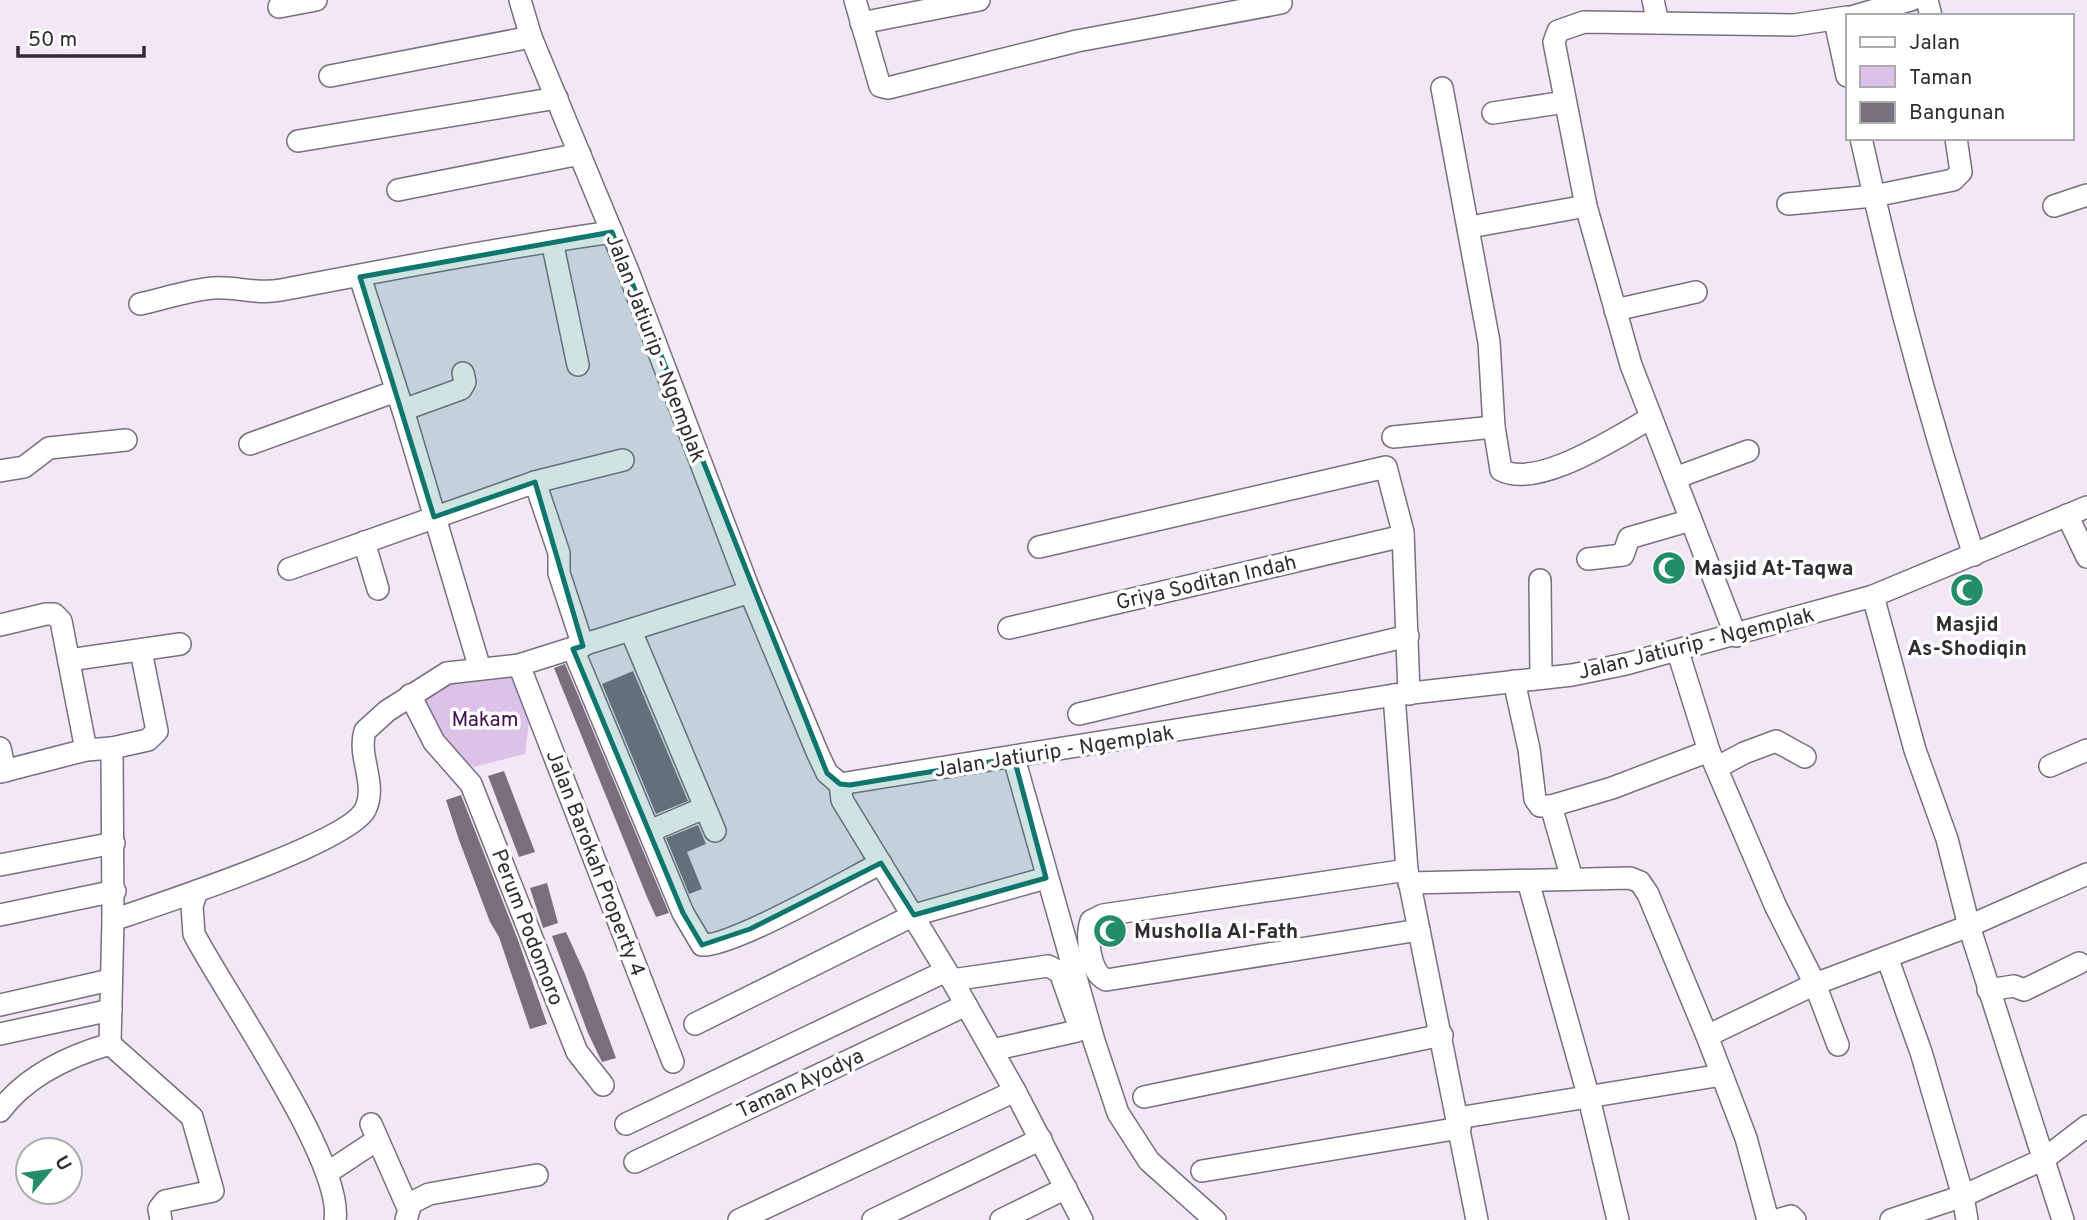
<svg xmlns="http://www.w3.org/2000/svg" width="2087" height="1220" font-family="Overpass,sans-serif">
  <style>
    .green { fill: #dcc1e8 }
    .building { fill: #786e7d }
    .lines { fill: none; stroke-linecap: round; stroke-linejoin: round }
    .minor-casing { stroke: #796f7e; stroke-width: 24 }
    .minor { stroke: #fff; stroke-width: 21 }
    .marked { fill: #0f766e; fill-opacity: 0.2; stroke: #0f766e; stroke-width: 5; stroke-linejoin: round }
    .labels { text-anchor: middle; stroke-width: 7; stroke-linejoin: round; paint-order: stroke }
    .street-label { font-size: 21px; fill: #302c32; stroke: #fff }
    .poi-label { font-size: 21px; font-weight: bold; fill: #302c32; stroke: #fff; text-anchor: start }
    .park-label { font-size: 21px; fill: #400d51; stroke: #fff }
  </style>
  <rect width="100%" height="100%" fill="#f2e6f7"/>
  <path class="green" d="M514 675 530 712 525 754 474 767C446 749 433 726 425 695L443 682Z"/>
  <g class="building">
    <path d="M565 664 669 913 656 917 647 897 554 668Z"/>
    <path d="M633 671 688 801 656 814 602 684Z"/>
    <path d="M504 771 535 852 519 857 488 776Z"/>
    <path d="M461 795 518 940 547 1024 530 1029 499 937 490 922 459 840 446 800Z"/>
    <path d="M698 825 706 844 687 852 702 889 689 894 666 838Z"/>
    <path d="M547 883 558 923 543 928 530 888Z"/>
    <path d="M566 932 585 974 616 1058 602 1062 588 1033 552 936Z"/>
  </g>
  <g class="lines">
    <g class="minor-casing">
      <g id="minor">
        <path d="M520 0 531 37 628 271 750 592 818 754 827 773 840 784 1394 695 1572 675 1626 664 1873 596 2087 507"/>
        <path d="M855 0 880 86 888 88 1077 41 1281 3"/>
        <path d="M1653 0 1658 23"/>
        <path d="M1927 0 1931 16"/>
        <path d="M279 7 316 0"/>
        <path d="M1854 16 1911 0"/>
        <path d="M1835 21 1847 76"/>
        <path d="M861 23 979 0"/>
        <path d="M330 76 531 37"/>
        <path d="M1442 88 1489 342 1494 427"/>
        <path d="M1493 113 1565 102"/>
        <path d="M1861 138C1892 279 1929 418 1974 555"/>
        <path d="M298 141 557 98"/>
        <path d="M398 190 580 154"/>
        <path d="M1788 204 1874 196 1953 180 1961 172 1956 138"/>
        <path d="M2054 206 2087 195"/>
        <path d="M1470 227 1586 206"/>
        <path d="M552 241 578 365"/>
        <path d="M360 277 403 410 480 669"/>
        <path d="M140 304C163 299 189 290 213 288 236 286 256 295 281 290 391 269 501 248 612 232"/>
        <path d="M1615 310 1696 292"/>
        <path d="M403 410 461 389 465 382 463 373"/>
        <path d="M1393 437 1494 427 1501 470C1538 490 1618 436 1651 418"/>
        <path d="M250 444 396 391"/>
        <path d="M0 471 24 467 49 448 126 440"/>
        <path d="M1675 478 1748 451"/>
        <path d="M535 482 623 460"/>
        <path d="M2067 515 2087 557"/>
        <path d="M364 542 378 589"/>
        <path d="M1039 547 1386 467 1403 532 1409 694"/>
        <path d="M1588 559 1623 555 1629 538 1691 520"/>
        <path d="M289 569 535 482 559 553V573L583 646"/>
        <path d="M1540 580 1541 677"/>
        <path d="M1873 596 1915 750 1947 839 1969 926 2063 1220"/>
        <path d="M0 625 46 614H54L61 621 86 750"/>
        <path d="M1009 628 1403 536"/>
        <path d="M631 631 715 831"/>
        <path d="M1736 636 1631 365 1586 206 1554 42 1558 31 1584 22 1794 25 1847 17"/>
        <path d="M573 649 683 913 702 945C732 947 848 880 881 863"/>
        <path d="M1678 652 1709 751 1776 907 1815 984 1838 1045"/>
        <path d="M69 660 180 644"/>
        <path d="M519 665 673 1062"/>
        <path d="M1514 681 1529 749 1535 799 1540 806H1551L1612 788 1709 751"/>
        <path d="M410 695 434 742 471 784 577 1052 603 1085"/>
        <path d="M1394 695 1407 870 1477 1220"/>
        <path d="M1079 714 1408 636"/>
        <path d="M0 748 5 771"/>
        <path d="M112 748 148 740 157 731 141 651"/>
        <path d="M1014 758 1094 1041 1118 1113 1149 1161 1215 1220"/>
        <path d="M2050 766 2087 750"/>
        <path d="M1718 767 1744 753 1776 741 1805 757"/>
        <path d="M0 772 86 750 112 748 113 920"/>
        <path d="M840 784 842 800 952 980 1015 1091 1082 1220"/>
        <path d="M1551 806 1572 879"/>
        <path d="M650 831 704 808"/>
        <path d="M0 865 114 843"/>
        <path d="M1407 870 1103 915 1091 921C1086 936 1089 972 1106 980L1419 930"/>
        <path d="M1528 881 1589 1098 1618 1220"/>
        <path d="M1409 883 1630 878 1640 882 1648 894 1707 1036 1815 984 1969 926 2087 874"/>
        <path d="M197 891 192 906 194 934C225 994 344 1162 335 1220"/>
        <path d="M0 915 115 891"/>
        <path d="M1887 957 1921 1052 1963 1196 1891 1220"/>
        <path d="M952 980 1048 966 1060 972 1078 1023 1077 1031 992 1050"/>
        <path d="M1988 990 2014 986 2024 990 2079 963"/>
        <path d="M0 1005 110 980"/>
        <path d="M695 1024 914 915 1046 878"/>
        <path d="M0 1034 111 1010"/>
        <path d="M110 1044 192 1117 213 1191 165 1201 159 1209 161 1220"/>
        <path d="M1722 1075 1746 1138 1768 1220"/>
        <path d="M1144 1097 1442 1035"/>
        <path d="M0 1111C26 1076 69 1056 110 1044L113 920C157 905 347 843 365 810 378 784 357 757 365 731L387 711 447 673 519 665 750 592"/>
        <path d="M1458 1118 1722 1075 1707 1036"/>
        <path d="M371 1124 408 1208"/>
        <path d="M626 1124 946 971"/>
        <path d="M635 1162 966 1005"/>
        <path d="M1202 1171 1460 1128"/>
        <path d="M327 1173 377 1140"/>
        <path d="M406 1220 411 1203 429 1194 537 1175"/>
        <path d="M739 1220 1015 1091"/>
        <path d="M873 1220 1041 1139"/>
        <path d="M1001 1220 1066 1188"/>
        <path d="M1777 1220 1791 1216 1795 1220"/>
        <path d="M1967 1220 1963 1196 2044 1159 2087 1126"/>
      </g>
    </g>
    <use href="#minor" class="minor"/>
  </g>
  <path class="marked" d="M612 232 827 773 840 784 850 785 1014 758 1046 878 914 915 881 863 750 929 702 945 683 913 573 649 583 646 535 482 434 517 360 277Z"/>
  <defs>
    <g id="mosque-disc" transform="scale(1.75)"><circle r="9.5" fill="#238c69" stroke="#fff"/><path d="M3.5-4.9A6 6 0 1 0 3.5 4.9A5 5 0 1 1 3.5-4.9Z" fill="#fff"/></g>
  </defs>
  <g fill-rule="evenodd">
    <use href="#mosque-disc" x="1669" y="568"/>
    <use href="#mosque-disc" x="1967" y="590"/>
    <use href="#mosque-disc" x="1110" y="931"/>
  </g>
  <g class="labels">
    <g class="street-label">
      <text transform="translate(656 348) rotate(69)" y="7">Jalan Jatiurip - Ngemplak</text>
      <text transform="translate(1206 582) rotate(-13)" y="7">Griya Soditan Indah</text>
      <text transform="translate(1696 643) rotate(-14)" y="7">Jalan Jatiurip - Ngemplak</text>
      <text transform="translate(1054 751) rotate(-9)" y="7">Jalan Jatiurip - Ngemplak</text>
      <text transform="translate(596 863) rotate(69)" y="7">Jalan Barokah Property 4</text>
      <text transform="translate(528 927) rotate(69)" y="7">Perum Podomoro</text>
      <text transform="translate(800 1083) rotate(-25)" y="7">Taman Ayodya</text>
    </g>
    <g class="poi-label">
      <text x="1694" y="575">Masjid At-Taqwa</text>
      <text x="1967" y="631" text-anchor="middle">Masjid<tspan x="1967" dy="24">As-Shodiqin</tspan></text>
      <text x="1134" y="938">Musholla Al-Fath</text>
    </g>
    <g class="park-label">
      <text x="485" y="726">Makam</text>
    </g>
  </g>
  <rect x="1846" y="14" width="228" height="126" fill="#ffffff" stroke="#acabad" stroke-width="2"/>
  <rect x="1860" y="37" width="35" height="10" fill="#ffffff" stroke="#acabad" stroke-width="2"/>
  <text x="1909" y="49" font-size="21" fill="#302c32">Jalan</text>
  <rect x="1860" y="66" width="35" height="21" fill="#dcc1e8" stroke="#acabad" stroke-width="2"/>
  <text x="1909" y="84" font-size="21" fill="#302c32">Taman</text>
  <rect x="1860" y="102" width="35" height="21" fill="#786e7d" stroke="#acabad" stroke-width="2"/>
  <text x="1909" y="119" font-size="21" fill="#302c32">Bangunan</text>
  <g transform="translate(49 1171) rotate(61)"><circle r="33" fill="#ffffff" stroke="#acabad" stroke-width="2"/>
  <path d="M0-5L12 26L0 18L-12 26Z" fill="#238c69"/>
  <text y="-10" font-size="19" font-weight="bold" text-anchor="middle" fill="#302c32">U</text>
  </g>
  <path d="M18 46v10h126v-10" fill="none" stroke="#302c32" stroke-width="3.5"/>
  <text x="28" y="46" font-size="21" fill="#302c32" stroke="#ffffff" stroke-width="5" paint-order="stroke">50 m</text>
</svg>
